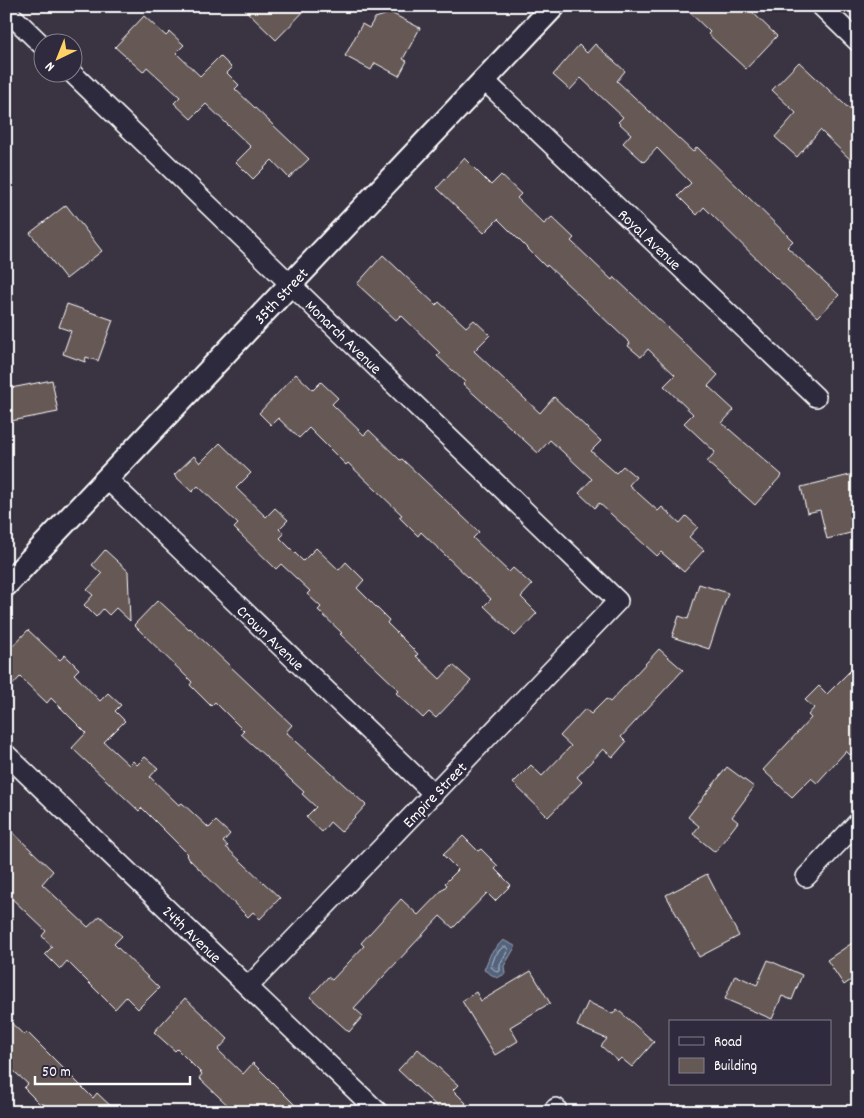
<svg xmlns="http://www.w3.org/2000/svg" width="864" height="1118" font-family="Dekko,sans-serif">
  <style>
    .water { fill: url(#water-ripples); stroke: #98a1b1 }
    .lines { fill: none; stroke-linecap: round; stroke-linejoin: round }
    .shore { stroke: #bac1cb; stroke-width: 1 }
    .building { fill: #655955; stroke: #fff }
    .minor-casing { stroke: #fff; stroke-width: 22 }
    .tertiary-casing { stroke: #fff; stroke-width: 26 }
    .minor { stroke: #2f2a3d; stroke-width: 19 }
    .tertiary { stroke: #2f2a3d; stroke-width: 22 }
    .labels { text-anchor: middle; stroke-width: 4.5; stroke-linejoin: round; paint-order: stroke }
    .street-label { font-size: 16px; fill: #fff; stroke: #2f2a3d }
  </style>
  <defs>
    <pattern id="water-ripples" width="26" height="14" patternUnits="userSpaceOnUse" patternTransform="scale(1.25)"><rect width="26" height="14" fill="#53637d"/><path d="M2 4q2-2 4 0t4 0M15 11q2-2 4 0t4 0" fill="none" stroke="#6d7a90"/></pattern>
  </defs>
  <rect width="100%" height="100%" fill="#3a3342"/>
  <filter id="ink" filterUnits="userSpaceOnUse"><feTurbulence type="fractalNoise" baseFrequency=".02" numOctaves="2"/><feDisplacementMap in="SourceGraphic" scale="10" xChannelSelector="R" yChannelSelector="G"/><feConvolveMatrix kernelMatrix="1 2 1 2 8 2 1 2 1" color-interpolation-filters="sRGB"/></filter>
  <g filter="url(#ink)">
    <path class="water" d="M503 940 515 946 514 949 504 966 505 974 497 978 484 970 491 953Z"/>
    <g class="lines">
      <path class="shore" d="M503 947H507L508 950 500 964V971L497 972 491 967 495 956Z"/>
    </g>
    <g class="building">
      <path d="M241 6H309L276 40Z"/>
      <path d="M683 6H746L777 36 746 69 708 34 710 32Z"/>
      <path d="M391 13 420 28 403 59 407 61 399 76 375 63 371 70 345 56 362 24 369 28 375 18Z"/>
      <path d="M144 16 166 36 170 32 184 45 176 53 200 76 220 56 232 68 227 73 239 85 235 89 309 159 289 178 272 160 253 179 236 162 251 147 206 104 191 119 174 103 180 97 147 67 143 72 115 47Z"/>
      <path d="M595 44 625 71 617 81 693 152 697 147 793 241 787 247 839 295 818 317 775 277 704 207 697 215 678 196 691 183 657 148 644 162 623 143 631 134 618 122 623 117 581 78 570 90 553 75 579 45 587 53Z"/>
      <path d="M799 62 858 117V167L820 130 797 157 775 137 796 113 772 90Z"/>
      <path d="M464 158 491 185 501 175 521 194 517 198 544 224 552 217 574 238 571 241 612 280 614 277 718 375 708 386 734 410 722 423 782 475 755 505 707 462 715 452 684 423 693 414 664 386 675 375 648 349 641 357 628 346 630 343 547 265 546 267 498 219 484 233 437 188Z"/>
      <path d="M66 205 102 251 66 279 30 233Z"/>
      <path d="M383 255 436 305 439 302 466 327 474 320 490 335 474 351 540 413 554 397 601 441 591 451 616 473 623 466 636 477 629 485 658 511 662 507 680 523 686 516 698 527 689 537 704 550 684 572 661 552 657 556 599 503 595 508 579 493 592 479 550 440 538 453 463 384 465 382 437 356 440 353 401 315 396 320 357 284Z"/>
      <path d="M67 304 113 320 98 361 86 357 85 362 63 354 71 331 59 327Z"/>
      <path d="M296 374 313 390 321 382 338 398 332 404 364 435 369 430 400 460 402 459 479 532 473 538 509 572 513 568 532 585 521 597 537 613 515 636 484 606 491 599 421 532 418 536 399 517 402 515 348 463 346 465 309 428 299 438 278 418 271 425 259 413Z"/>
      <path d="M52 380 58 412 6 422V389Z"/>
      <path d="M220 443 251 473 236 488 266 517 275 508 288 520 279 529 284 534 280 538 303 561 316 548 339 570 346 562 364 580 357 588 389 620 387 623 418 654 416 656 440 679 453 665 471 681 436 718 429 712 423 718 396 693 399 690 340 634 342 633 318 610 321 607 307 594 310 591 281 564 276 569 234 528 238 524 198 486 192 492 174 475 194 456 200 463Z"/>
      <path d="M858 473V514L850 516 854 532 827 539 820 510 807 513 801 487Z"/>
      <path d="M105 550 128 571 130 621 116 608 109 615 103 609 96 617 84 605 93 595 87 590 102 574 92 565Z"/>
      <path d="M699 584 728 593 709 649 672 637 679 616 688 619Z"/>
      <path d="M158 600 189 629 190 628 292 725 286 732 366 805 341 832 330 822 322 832 306 817 316 807 302 794 304 792 241 734 244 731 215 702 211 706 190 685 192 682 134 625Z"/>
      <path d="M28 630 60 660 65 655 79 669 74 674 100 701 108 693 121 705 115 711 125 721 104 742 129 765 133 761 137 765 145 757 158 768 150 777 179 805 182 803 209 828 216 821 230 834 223 842 228 846 226 847 280 898 260 919 253 912 248 917 186 856 188 854 142 808 139 811 72 748 86 733 51 698 47 703 20 677 6 692V653Z"/>
      <path d="M659 649 683 670 621 737 626 742 613 757 603 749 577 777 582 782 548 817 513 783 531 765 542 776 571 746 560 736 585 709 591 714 606 699 610 702Z"/>
      <path d="M858 663V747L850 755 846 751 817 783 811 778 792 797 763 770 811 718 808 715 814 708 805 700 819 686 827 694Z"/>
      <path d="M727 767 754 787 732 817 738 822 715 852 693 834 699 826 688 817Z"/>
      <path d="M6 826 53 871 42 884 88 927 100 916 122 936 114 944 159 988 138 1009 126 997 115 1009 67 961 60 969 45 954 52 947 42 936 46 931 6 893Z"/>
      <path d="M463 836 478 851 481 849 498 866 495 869 511 885 495 901 487 893 453 928 440 916 354 1008 363 1016 349 1032 310 997 328 977 332 980 364 946 361 943 401 899 418 915 447 885 445 883 458 870 443 855Z"/>
      <path d="M707 874 739 936 699 957 666 895Z"/>
      <path d="M858 939V975L844 985 827 960Z"/>
      <path d="M768 960 802 975 792 1000 782 996 772 1019 725 999 735 975 757 985Z"/>
      <path d="M531 971 550 1003 510 1027 518 1041 495 1055 462 1001 476 992 481 1001Z"/>
      <path d="M185 998 228 1039 218 1050 243 1074 253 1063 302 1112H235L199 1078 202 1074 177 1049 175 1051 154 1032Z"/>
      <path d="M588 1002 613 1014 617 1009 654 1042 632 1067 621 1058 618 1061 601 1046 607 1039 577 1026Z"/>
      <path d="M6 1018 24 1035 27 1032 93 1098 97 1093 117 1112H52L42 1103 41 1105 24 1088 28 1084 6 1064Z"/>
      <path d="M418 1049 458 1085 453 1090 466 1103 458 1112H443L398 1070Z"/>
    </g>
    <g class="lines">
      <g class="minor-casing">
        <g id="minor">
          <path d="M821 6 858 42"/>
          <path d="M6 10 42 45"/>
          <path id="s1" d="M71 72 618 601 249 986"/>
          <path id="s2" d="M484 80 816 397"/>
          <path id="s3" d="M107 479 434 794"/>
          <path id="s4" d="M6 754 378 1112"/>
          <path d="M806 877 858 822"/>
          <path d="M552 1112 556 1108"/>
        </g>
      </g>
      <g class="tertiary-casing">
        <g id="tertiary">
          <path id="s5" d="M6 585 554 6"/>
        </g>
      </g>
      <use href="#minor" class="minor"/>
      <use href="#tertiary" class="tertiary"/>
    </g>
  </g>
  <g class="labels">
    <g class="street-label">
      <text dy="6" stroke="none"><textPath href="#s2" startOffset="230">Royal Avenue</textPath></text>
      <text dy="6" stroke="none"><textPath href="#s5" startOffset="399">35th Street</textPath></text>
      <text dy="6" stroke="none"><textPath href="#s1" startOffset="380">Monarch Avenue</textPath></text>
      <text dy="6" stroke="none"><textPath href="#s3" startOffset="228">Crown Avenue</textPath></text>
      <text transform="translate(434 794) rotate(-46)" y="6">Empire Street</text>
      <text dy="6" stroke="none"><textPath href="#s4" startOffset="259">24th Avenue</textPath></text>
    </g>
  </g>
  <rect width="864" height="1118" fill="none" stroke="#2f2a3d" stroke-width="25"/>
  <rect x="12" y="12" width="839" height="1093" fill="none" stroke="#fff" stroke-width="2" filter="url(#ink)"/>
  <rect x="669" y="1020" width="162" height="65" fill="#2f2a3d" stroke="#827f8b"/>
  <rect x="679" y="1037" width="25" height="8" fill="#2f2a3d" stroke="#827f8b"/>
  <text x="714" y="1046" font-size="15" fill="#ffffff">Road</text>
  <rect x="679" y="1058" width="25" height="15" fill="#655955" stroke="#827f8b"/>
  <text x="714" y="1070" font-size="15" fill="#ffffff">Building</text>
  <g transform="translate(58 58) rotate(223)"><circle r="24" fill="#2f2a3d" stroke="#827f8b"/>
  <path d="M0-4L9 19L0 12L-9 19Z" fill="#ffd166"/>
  <text y="-8" font-size="14" font-weight="bold" text-anchor="middle" fill="#ffffff">N</text>
  </g>
  <path d="M35 1076v8h155v-8" fill="none" stroke="#ffffff" stroke-width="2.5"/>
  <text x="42" y="1076" font-size="15" fill="#ffffff" stroke="#2f2a3d" stroke-width="4" paint-order="stroke">50 m</text>
</svg>
